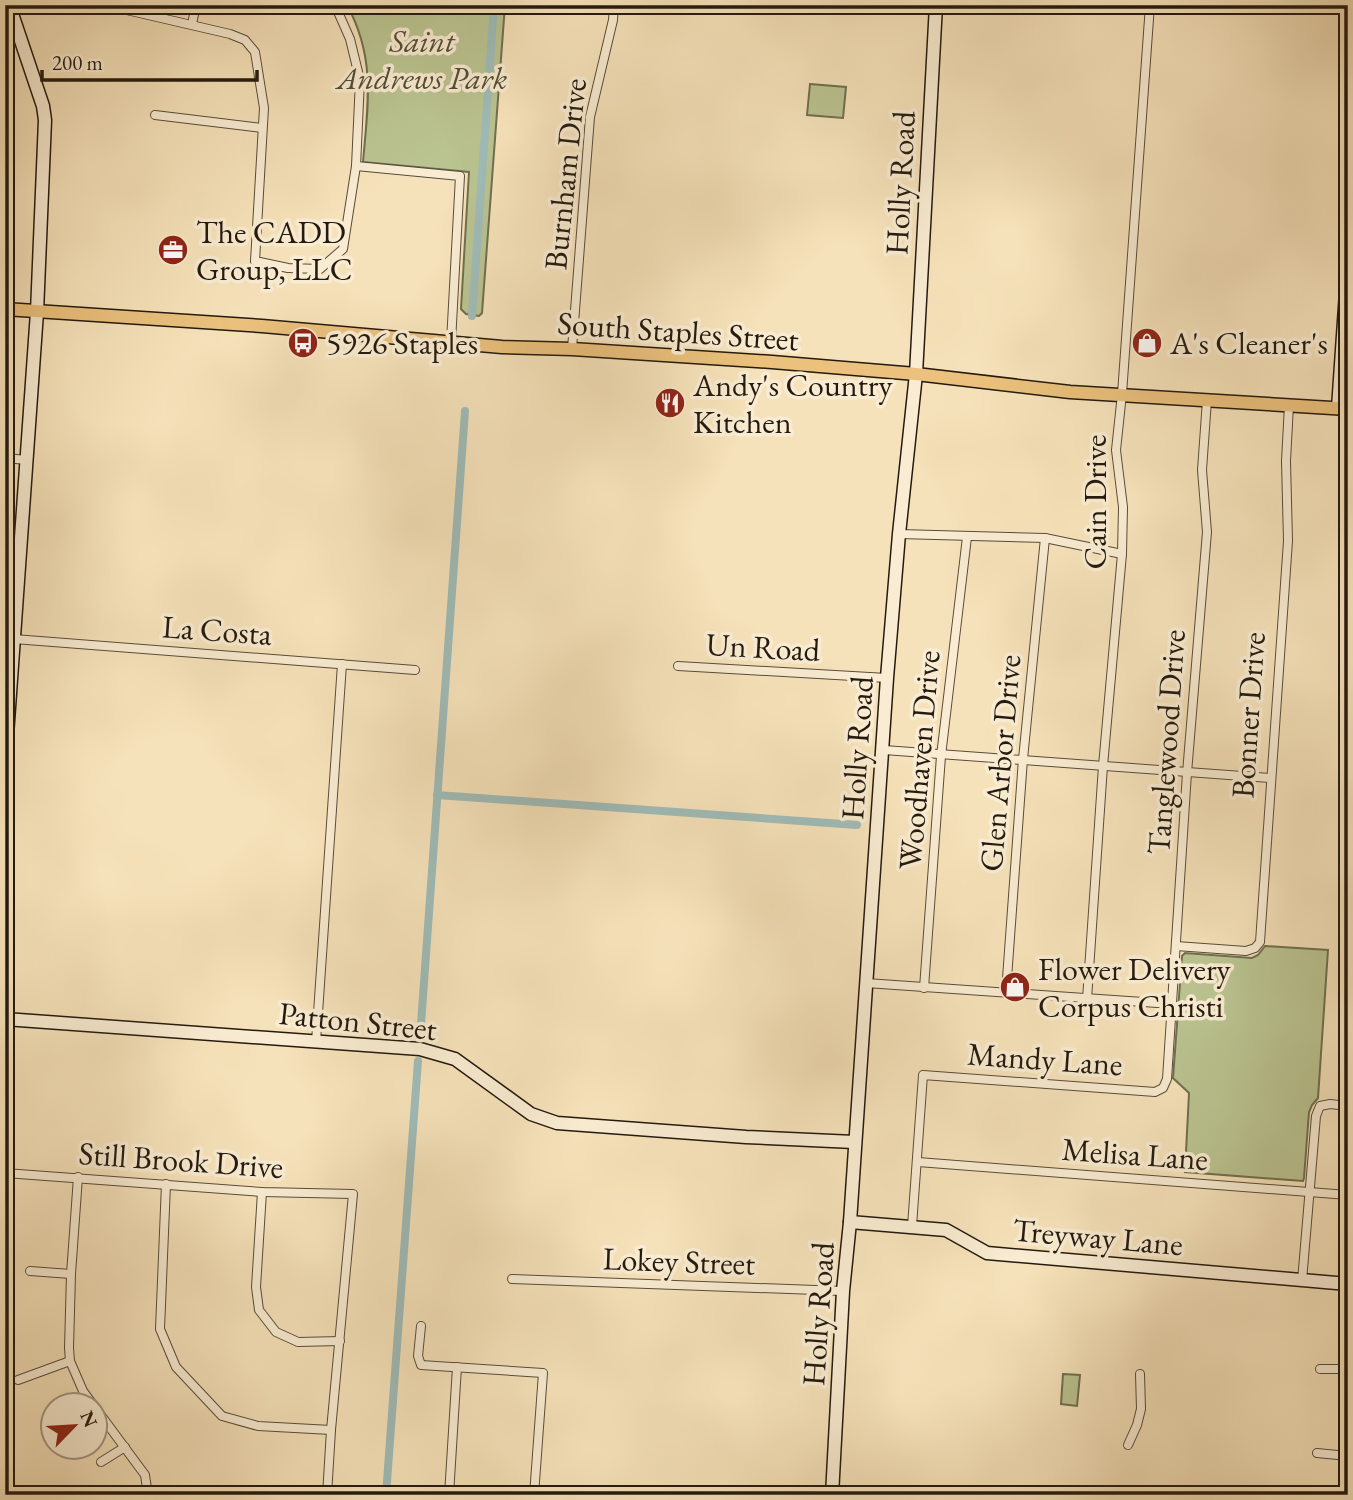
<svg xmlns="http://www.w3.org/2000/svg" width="1353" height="1500" font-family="'EB Garamond',serif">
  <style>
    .green { fill: #bac491; stroke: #6f6f50; stroke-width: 2 }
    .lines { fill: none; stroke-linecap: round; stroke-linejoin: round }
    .canal { stroke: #9fbcb8; stroke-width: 8 }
    .street-casing { stroke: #584c39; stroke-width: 10 }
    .secondary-casing { stroke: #241a0e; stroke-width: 15 }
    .primary-casing { stroke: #241a0e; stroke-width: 15 }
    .street { stroke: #f9ecd2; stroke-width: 8 }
    .secondary { stroke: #f9ecd2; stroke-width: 12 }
    .primary { stroke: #ebc17d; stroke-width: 12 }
    .labels { text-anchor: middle; stroke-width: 7; stroke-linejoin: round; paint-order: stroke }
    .park-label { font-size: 32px; font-style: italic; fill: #514d35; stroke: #f9ecd2 }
    .street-label { font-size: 32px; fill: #241a0e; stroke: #f9ecd2 }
    .poi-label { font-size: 32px; fill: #241a0e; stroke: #f9ecd2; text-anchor: start }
  </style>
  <rect width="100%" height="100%" fill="#f6e2ba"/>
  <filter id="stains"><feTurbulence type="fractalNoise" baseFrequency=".00286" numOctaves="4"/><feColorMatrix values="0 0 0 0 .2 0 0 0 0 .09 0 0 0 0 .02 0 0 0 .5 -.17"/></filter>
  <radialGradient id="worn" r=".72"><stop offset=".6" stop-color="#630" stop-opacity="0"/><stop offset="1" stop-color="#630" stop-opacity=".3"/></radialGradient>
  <g class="green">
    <path d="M347 5H505L482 313 479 316 466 314 461 309 469 172 363 162C368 104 376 58 347 5Z"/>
    <path d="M810 84 846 87 843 118 807 115Z"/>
    <path d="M1265 946 1328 950 1318 1098 1312 1105 1309 1112 1304 1178 1303 1181 1185 1172 1189 1093 1173 1078 1182 956 1185 953 1252 958 1258 955Z"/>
    <path d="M1063 1374 1080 1375 1077 1406 1061 1404Z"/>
  </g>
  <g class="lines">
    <g class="canal">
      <path d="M472 316 494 5"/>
      <path d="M437 795 857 825"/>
      <path d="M420 1038 465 411"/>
      <path d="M386 1495 418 1061"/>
    </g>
    <g class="street-casing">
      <g id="street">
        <path d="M105 5 230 34 245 40 255 52 264 108 255 261 288 268 320 269 343 249 356 166 360 80 350 39 335 5"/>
        <path d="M5 14 37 5"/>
        <path d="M192 24 196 5"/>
        <path d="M155 115 262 128"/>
        <path d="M356 166 460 176 451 342"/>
        <path d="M572 349 590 117 613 20 614 5"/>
        <path d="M5 458 27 460"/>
        <path d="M899 534 1045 538 1122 554"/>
        <path d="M14 639 415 670"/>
        <path d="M678 666 887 678"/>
        <path d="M884 750 1270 778"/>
        <path d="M1176 946 1246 951 1255 948 1260 942 1288 541 1286 461 1289 405"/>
        <path d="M866 983 1172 1004"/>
        <path d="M924 988 941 756 967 537"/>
        <path d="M1006 992 1023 759 1045 538"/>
        <path d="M1087 999 1103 766 1122 554 1123 507 1116 450 1122 394 1150 5"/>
        <path d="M316 1042 342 664"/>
        <path d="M918 1162 1348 1195"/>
        <path d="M5 1173 262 1192 353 1194 331 1430 327 1495"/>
        <path d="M78 1177 71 1274 69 1348 70 1361 83 1391 94 1406"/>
        <path d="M166 1184 160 1329 176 1367 222 1416 258 1426 331 1430"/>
        <path d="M262 1192 256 1287 259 1310 276 1332 298 1342 340 1341"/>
        <path d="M912 1226 923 1075 1155 1092 1163 1088 1167 1079 1187 773 1207 532 1202 470 1207 400"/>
        <path d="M30 1271 71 1274"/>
        <path d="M512 1279 843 1291"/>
        <path d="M1302 1281 1316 1116 1320 1106 1330 1104 1348 1106"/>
        <path d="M421 1326 418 1356 421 1365 543 1373 534 1495"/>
        <path d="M1320 1369H1348"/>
        <path d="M18 1380 70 1361"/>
        <path d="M94 1406 145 1475 148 1495"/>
        <path d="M1128 1445 1137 1425 1141 1409 1140 1374"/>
        <path d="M1317 1453 1348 1456"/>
        <path d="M101 1462 125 1447"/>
        <path d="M9 1495 10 1483"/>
        <path d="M449 1495 457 1367"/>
      </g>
    </g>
    <g class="secondary-casing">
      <g id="secondary">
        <path d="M1338 408 1348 263"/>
        <path d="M5 764 37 312 45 120 43 106 9 5"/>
        <path d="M5 1019 420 1049 455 1059 531 1114 557 1123 746 1137 854 1142"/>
        <path d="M850 1222 946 1230 987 1253 1348 1284"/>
        <path d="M832 1495 843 1291 850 1222 887 678 899 534 916 374 936 5"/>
      </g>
    </g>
    <g class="primary-casing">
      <path id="primary" d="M5 309 262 326 502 347 572 349 772 362 916 374 1070 392 1348 409"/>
    </g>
    <use href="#street" class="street"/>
    <use href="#secondary" class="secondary"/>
    <use href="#primary" class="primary"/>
  </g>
  <defs>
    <g id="office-disc" transform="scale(1.575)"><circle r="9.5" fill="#8f2418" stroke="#f9ecd2"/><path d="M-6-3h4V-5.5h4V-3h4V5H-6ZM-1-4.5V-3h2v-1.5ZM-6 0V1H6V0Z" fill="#fff"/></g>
    <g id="bus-disc" transform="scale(1.575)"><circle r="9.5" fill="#8f2418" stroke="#f9ecd2"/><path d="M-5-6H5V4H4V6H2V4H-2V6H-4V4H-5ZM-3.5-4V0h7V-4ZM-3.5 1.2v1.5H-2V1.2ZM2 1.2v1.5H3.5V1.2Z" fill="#fff"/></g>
    <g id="shop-disc" transform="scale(1.575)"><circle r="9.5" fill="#8f2418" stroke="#f9ecd2"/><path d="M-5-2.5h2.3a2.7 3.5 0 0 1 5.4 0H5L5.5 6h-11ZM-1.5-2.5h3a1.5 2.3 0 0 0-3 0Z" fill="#fff"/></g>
    <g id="restaurant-disc" transform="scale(1.575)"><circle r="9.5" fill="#8f2418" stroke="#f9ecd2"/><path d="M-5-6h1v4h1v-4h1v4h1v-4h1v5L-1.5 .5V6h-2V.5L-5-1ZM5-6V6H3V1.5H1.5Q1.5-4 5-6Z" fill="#fff"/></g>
  </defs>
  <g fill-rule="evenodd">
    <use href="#office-disc" x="173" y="250"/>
    <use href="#bus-disc" x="303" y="343"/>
    <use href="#shop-disc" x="1147" y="343"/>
    <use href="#restaurant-disc" x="670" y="403"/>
    <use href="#shop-disc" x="1015" y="987"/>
  </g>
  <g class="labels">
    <g class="park-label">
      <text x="422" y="52">Saint<tspan x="422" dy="37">Andrews Park</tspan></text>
    </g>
    <g class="street-label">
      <text transform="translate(565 174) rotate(-84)" y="11">Burnham Drive</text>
      <text transform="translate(900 183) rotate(-87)" y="11">Holly Road</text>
      <text transform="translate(678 331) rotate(4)" y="11">South Staples Street</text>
      <text transform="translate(1095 502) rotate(-90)" y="11">Cain Drive</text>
      <text transform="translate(217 630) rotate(4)" y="11">La Costa</text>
      <text transform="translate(763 647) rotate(3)" y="11">Un Road</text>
      <text transform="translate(1248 715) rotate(-86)" y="11">Bonner Drive</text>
      <text transform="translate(1166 742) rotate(-86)" y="11">Tanglewood Drive</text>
      <text transform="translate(857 748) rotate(-86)" y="11">Holly Road</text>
      <text transform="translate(919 760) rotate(-85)" y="11">Woodhaven Drive</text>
      <text transform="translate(1000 763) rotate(-85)" y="11">Glen Arbor Drive</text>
      <text transform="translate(358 1021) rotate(6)" y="11">Patton Street</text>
      <text transform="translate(1045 1059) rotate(4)" y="11">Mandy Lane</text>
      <text transform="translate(1135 1154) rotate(4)" y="11">Melisa Lane</text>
      <text transform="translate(181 1160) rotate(4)" y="11">Still Brook Drive</text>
      <text transform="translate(1098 1237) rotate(5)" y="11">Treyway Lane</text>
      <text transform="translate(679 1261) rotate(2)" y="11">Lokey Street</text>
      <text transform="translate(818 1314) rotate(-86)" y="11">Holly Road</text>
    </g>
    <g class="poi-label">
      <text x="196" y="243">The CADD<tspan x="196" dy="37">Group, LLC</tspan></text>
      <text x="326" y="354">5926 Staples</text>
      <text x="1170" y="354">A's Cleaner's</text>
      <text x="693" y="396">Andy's Country<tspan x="693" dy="37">Kitchen</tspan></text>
      <text x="1038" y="980">Flower Delivery<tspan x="1038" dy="37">Corpus Christi</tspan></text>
    </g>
  </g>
  <rect width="1353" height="1500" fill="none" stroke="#f6e2ba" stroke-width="28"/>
  <rect x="7" y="7" width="1339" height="1486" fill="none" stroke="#241a0e" stroke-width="3.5"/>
  <rect x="14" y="14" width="1325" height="1472" fill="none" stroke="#241a0e" stroke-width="2"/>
  <g transform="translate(74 1426) rotate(65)"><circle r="33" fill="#f9ecd2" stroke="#a49884" stroke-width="2"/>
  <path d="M0-5L12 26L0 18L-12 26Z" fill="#8f2418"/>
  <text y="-10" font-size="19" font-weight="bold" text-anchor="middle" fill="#241a0e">N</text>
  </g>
  <path d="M42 70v10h215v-10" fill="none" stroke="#241a0e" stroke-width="3.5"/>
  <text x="52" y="70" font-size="21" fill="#241a0e" stroke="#f9ecd2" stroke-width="5" paint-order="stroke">200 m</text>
  <rect width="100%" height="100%" filter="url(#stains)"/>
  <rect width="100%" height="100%" fill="url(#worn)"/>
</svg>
